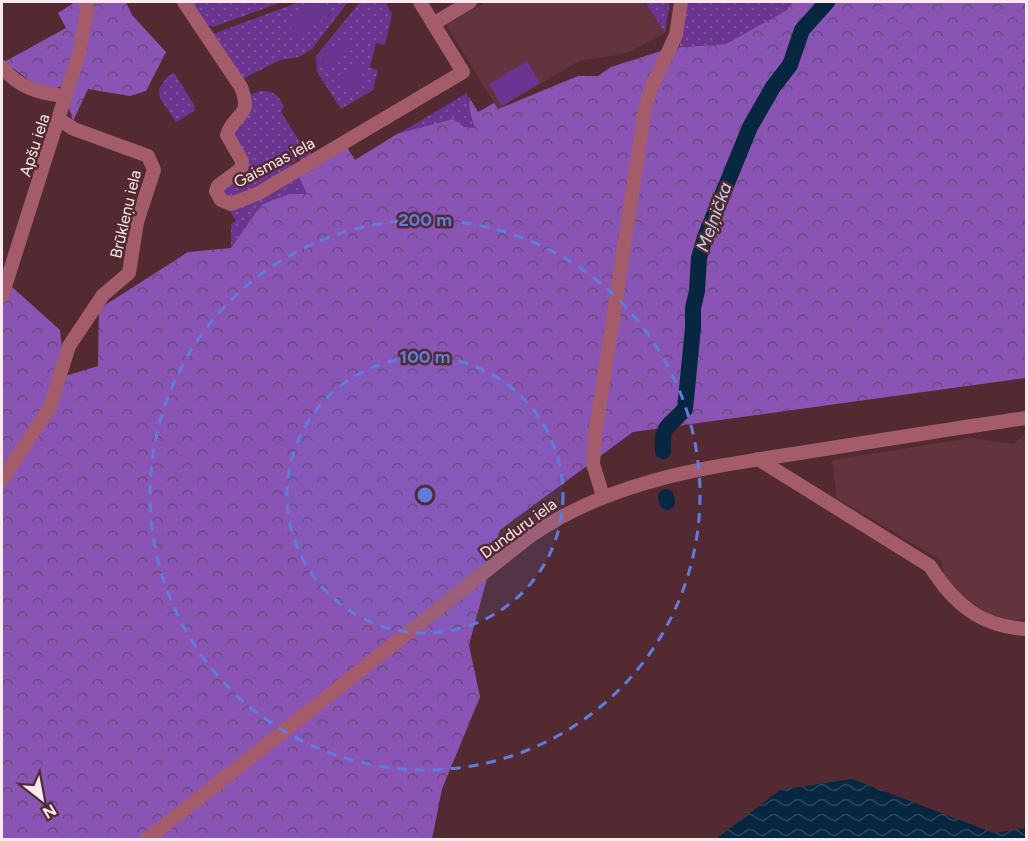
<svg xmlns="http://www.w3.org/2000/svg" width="1028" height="841" font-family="Figtree,sans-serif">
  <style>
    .built { fill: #63343e }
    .grass { fill: url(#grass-dots) }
    .forest { fill: url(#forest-crowns) }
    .park { fill: #6a3590 }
    .water { fill: url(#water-waves) }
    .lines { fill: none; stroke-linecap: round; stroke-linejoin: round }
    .river { stroke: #072640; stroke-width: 16 }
    .minor { stroke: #a45c6a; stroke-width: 14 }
    .ring { fill: none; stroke: #607dde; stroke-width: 3; stroke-dasharray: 10 8 }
    .labels { text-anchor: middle; stroke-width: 5; stroke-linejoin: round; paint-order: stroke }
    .street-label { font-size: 16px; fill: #fbeaed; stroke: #532a32 }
    .water-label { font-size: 18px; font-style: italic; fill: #c1d6eb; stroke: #532a32 }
    .centre { fill: #607dde; stroke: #532a32; stroke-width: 3 }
    .ring-label { font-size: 18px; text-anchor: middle; font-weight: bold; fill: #607dde; stroke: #532a32; stroke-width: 5; stroke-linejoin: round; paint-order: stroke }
  </style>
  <defs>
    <pattern id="grass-dots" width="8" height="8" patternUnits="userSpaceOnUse" patternTransform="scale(1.5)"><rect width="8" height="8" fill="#6a3590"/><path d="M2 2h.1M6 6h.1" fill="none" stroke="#8052a0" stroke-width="1.8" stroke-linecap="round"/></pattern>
    <pattern id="forest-crowns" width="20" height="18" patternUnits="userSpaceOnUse" patternTransform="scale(1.5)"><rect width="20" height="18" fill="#8a54b4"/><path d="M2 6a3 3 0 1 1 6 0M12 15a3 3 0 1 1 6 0" fill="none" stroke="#674c78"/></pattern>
    <pattern id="water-waves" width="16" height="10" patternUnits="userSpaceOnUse" patternTransform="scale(1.5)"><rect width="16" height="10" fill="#072640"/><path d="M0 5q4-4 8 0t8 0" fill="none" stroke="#2c465c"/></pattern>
  </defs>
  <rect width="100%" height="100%" fill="#532a32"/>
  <g class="built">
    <path d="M486 2H645L665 33 627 53 579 61 498 109 446 25Z"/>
    <path d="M1026 434V619L1002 622 945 585 942 561 837 498 832 460 971 438 1014 444Z"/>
  </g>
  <g class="grass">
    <path d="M189 2H282L213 27 202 23Z"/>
    <path d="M299 2H320L313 4 328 17 331 13 323 2H348L312 49 299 57 280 60 245 78 238 76 213 34Z"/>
    <path d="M360 2H385L392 14 385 45 376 43 370 67 378 70 373 90 341 109 317 72 316 56Z"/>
    <path d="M645 2H670L665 33Z"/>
    <path d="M686 2H793L787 10 726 44 679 47Z"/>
    <path d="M174 73 195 106 194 111 176 122 160 98 159 89 167 77Z"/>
    <path d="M260 91C274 91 278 95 284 106L281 112 300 142H307L311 151 310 159 306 162 298 159 291 164 292 170 230 199 220 189 239 177 231 133 250 95Z"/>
    <path d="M467 93 476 128 398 134Z"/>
    <path d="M298 175 307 194 261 205 231 248V224L236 221 229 209Z"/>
  </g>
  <g class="forest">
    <path d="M75 2H126L132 15 166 52 146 91 130 96 88 89 73 121 62 86 46 92 4 62 66 28 58 13Z"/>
    <path d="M793 2H1026V378L633 432 500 530 469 645 480 697 442 789 432 839H2V278L60 330 65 376 98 366 99 309 188 252 231 248 261 205 289 194H307L298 175 347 147 355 160 397 134 453 119 464 127 475 128 470 112 469 97 478 112 494 103 498 109 578 76H598L611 67 670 48 726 44 787 10Z"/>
  </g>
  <g class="park">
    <path d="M323 2 331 13 301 37H296L290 26V20L313 4Z"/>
    <path d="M345 38 353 49 327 66 319 55Z"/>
    <path d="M527 61 540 83 502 106 489 84Z"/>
    <path d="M355 64 367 82 348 95 336 77Z"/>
  </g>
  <path class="water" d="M852 779 994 833 1026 828V839H716L780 790Z"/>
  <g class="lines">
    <g class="river">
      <path d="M663 451C661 424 670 426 685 409L693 328V308L697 291 699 258 705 237 750 127 773 87 790 65 802 30 827 2"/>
      <path d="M666 497 667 502"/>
    </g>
    <g class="minor">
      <path d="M184 2 241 87C253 118 235 111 227 135L242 161 241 169 218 186 216 191 221 200 231 204 259 193 463 72 420 2"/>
      <path d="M433 24 470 2"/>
      <path d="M2 67C18 87 40 94 66 96"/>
      <path d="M2 296 79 53 87 11 86 2"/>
      <path d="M758 459 930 566C953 603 981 627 1026 629"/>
      <path d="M2 480 50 407 69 346 103 295 129 273 137 222 154 170 148 156 74 129 60 120"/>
      <path d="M603 496 593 464 595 436 645 109 652 86 676 35 681 2"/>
      <path d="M146 840 529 537C614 477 717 466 819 450 888 439 957 428 1026 418"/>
    </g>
  </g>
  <circle cx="425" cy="495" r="138" fill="#607dde" fill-opacity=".12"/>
  <g class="ring">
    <circle cx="425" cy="495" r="138"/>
    <circle cx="425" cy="495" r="275"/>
  </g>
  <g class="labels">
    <g class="street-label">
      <text transform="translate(34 145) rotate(-72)" y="6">Apšu iela</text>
      <text transform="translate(274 162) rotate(-28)" y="6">Gaismas iela</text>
      <text transform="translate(125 214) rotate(-77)" y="6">Brūkleņu iela</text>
      <text transform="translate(518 528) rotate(-36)" y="6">Dunduru iela</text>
    </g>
    <g class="water-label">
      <text transform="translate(714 217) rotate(-70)" y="6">Meļņička</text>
    </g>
  </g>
  <circle cx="425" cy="495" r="9" class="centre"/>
  <g class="ring-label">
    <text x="425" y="226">200 m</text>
    <text x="425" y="363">100 m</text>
  </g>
  <rect width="1028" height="841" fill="none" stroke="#fbeaed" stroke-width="6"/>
  <g transform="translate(42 799) rotate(149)" stroke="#532a32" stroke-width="4.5" paint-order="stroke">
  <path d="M0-4.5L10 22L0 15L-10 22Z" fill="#fbeaed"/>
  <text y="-9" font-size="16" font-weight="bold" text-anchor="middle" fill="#fbeaed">N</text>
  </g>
</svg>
